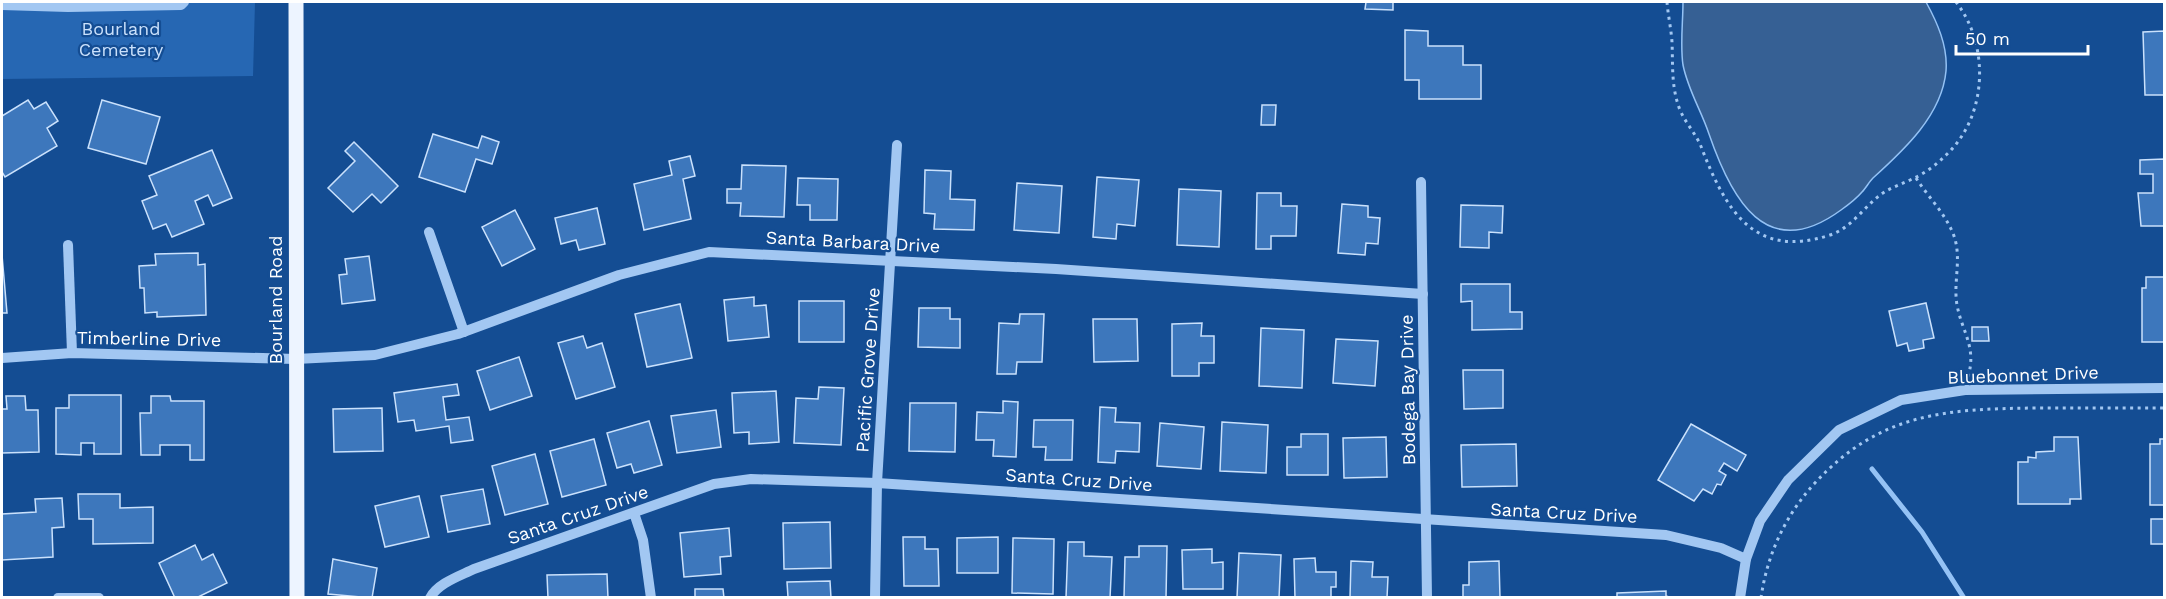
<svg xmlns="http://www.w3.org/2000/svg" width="2166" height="599" font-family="'Work Sans',sans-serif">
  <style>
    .green { fill: #2667b3 }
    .water { fill: #366094; stroke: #94c2f5; stroke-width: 1.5 }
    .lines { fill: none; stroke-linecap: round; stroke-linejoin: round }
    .stream { stroke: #94c2f5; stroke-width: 5 }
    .building { fill: #3d77bc; stroke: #cae1fc; stroke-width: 1.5 }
    .path { stroke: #a2c7f2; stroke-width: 3; stroke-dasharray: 3 4.5; stroke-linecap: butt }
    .minor { stroke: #a2c7f2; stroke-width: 10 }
    .major { stroke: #edf4ff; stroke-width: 15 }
    .labels { text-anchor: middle; stroke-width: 4.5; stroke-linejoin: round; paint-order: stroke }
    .park-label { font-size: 18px; fill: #cae1fc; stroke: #144d93 }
    .street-label { font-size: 18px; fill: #fff; stroke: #144d93 }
  </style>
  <rect width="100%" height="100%" fill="#144d93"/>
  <path class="green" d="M2 2H255L253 76 2 79Z"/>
  <path class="water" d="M1683 2H1926C1937 22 1948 46 1946 71 1942 115 1904 150 1873 178 1869 182 1866 188 1862 192 1857 198 1848 205 1841 210 1766 265 1731 198 1709 134 1701 110 1688 90 1683 65 1680 45 1683 22 1683 2Z"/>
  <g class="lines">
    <path class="stream" d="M1872 469 1922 532 1964 598"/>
  </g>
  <g class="building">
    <path d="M1366 2H1393V10L1365 9Z"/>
    <path d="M1405 30 1428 31V46H1463V65H1481V99H1419V80H1405Z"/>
    <path d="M2164 31V95H2145L2143 32Z"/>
    <path d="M28 100 34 109 46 102 58 121 47 128 57 146 5 177 2 172V116Z"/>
    <path d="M102 100 160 117 146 164 88 148Z"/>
    <path d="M1262 105H1276L1275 125H1261Z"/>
    <path d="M433 134 478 148 482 136 499 142 492 164 476 159 465 192 419 177Z"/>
    <path d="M354 142 398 186 381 203 372 194 353 212 328 188 355 161 345 151Z"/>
    <path d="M212 150 232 198 213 206 208 195 195 201 204 224 172 237 166 224 153 229 142 201 157 195 149 176Z"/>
    <path d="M690 156 695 176 683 179 691 219 644 230 634 184 672 175 669 161Z"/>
    <path d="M2164 159V226H2141L2138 193H2153V174H2140V160Z"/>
    <path d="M742 165 786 166 784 217 740 216 741 203H727V189H741Z"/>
    <path d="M925 170 951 171 950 199 975 200 974 230 934 229 935 214 924 213Z"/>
    <path d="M1097 177 1139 180 1135 226 1117 224 1116 239 1093 237Z"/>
    <path d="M798 178 838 179 837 220H810V205H797Z"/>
    <path d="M1017 183 1062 186 1059 233 1014 230Z"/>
    <path d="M1179 189 1221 191 1219 247 1177 245Z"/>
    <path d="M1257 193H1281V206H1297L1296 236H1271V249H1256Z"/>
    <path d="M1342 204 1368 206V217L1380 218 1378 244 1366 243 1365 255 1338 253Z"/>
    <path d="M1461 205 1503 206 1502 233 1489 232V248L1460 247Z"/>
    <path d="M597 208 605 244 579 250 576 240 561 244 555 218Z"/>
    <path d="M515 210 535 249 502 266 482 227Z"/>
    <path d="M198 253V265L205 264 206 315 157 317V312L145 313 144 288H140L139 266 156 265 155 254Z"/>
    <path d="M2 255 7 313H2Z"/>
    <path d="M369 256 375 300 342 304 339 275 347 274 345 259Z"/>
    <path d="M2146 277H2164V342H2142V288H2146Z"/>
    <path d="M1461 284H1510V312H1522V329L1472 330V301L1461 302Z"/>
    <path d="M754 297V306L766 305 769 337 728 341 724 300Z"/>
    <rect x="799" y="301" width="45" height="41"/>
    <path d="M1926 303 1934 338 1923 340 1924 348 1909 351 1907 343 1897 346 1889 311Z"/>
    <path d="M680 304 692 358 647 367 635 314Z"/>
    <path d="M919 308H950V319H960V348L918 347Z"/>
    <path d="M1020 314H1044L1042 362H1017L1016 374H997L999 323 1019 324Z"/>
    <path d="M1093 319H1137L1138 361 1094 362Z"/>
    <path d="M1202 323 1201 336H1214V363H1199V376H1172V324Z"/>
    <path d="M1972 327H1988L1989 341H1972Z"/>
    <path d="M1261 328 1304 330 1302 388 1259 386Z"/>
    <path d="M583 336 587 348 602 343 615 387 576 399 558 343Z"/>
    <path d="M1336 339 1378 341 1375 386 1333 383Z"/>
    <path d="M519 357 532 396 490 410 477 371Z"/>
    <path d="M1463 370H1503V408L1464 409Z"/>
    <path d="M457 384 459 395 443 397 446 420 469 417 473 440 451 443 449 426 416 431 414 420 398 422 394 393Z"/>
    <path d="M819 387 844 388 841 445 794 443 796 398 818 399Z"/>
    <path d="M776 391 779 442 749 444V432L734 433 732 393Z"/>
    <path d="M69 395H121V454H94V443H81V455L56 454V408H69Z"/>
    <path d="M6 396H25L26 410H38L39 452 2 453V409H7Z"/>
    <path d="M151 396H170L171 401H204V460H190V445H160V455H141L140 413H151Z"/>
    <path d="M1003 401 1018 402 1016 457 993 456 994 440H976L977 412 1003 413Z"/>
    <path d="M910 403H956L955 452 909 451Z"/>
    <path d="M1100 407 1116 408 1115 422 1140 423 1139 452 1116 451 1115 463 1098 462Z"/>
    <path d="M382 408 383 451 334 452 333 409Z"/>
    <path d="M716 410 721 447 677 453 671 416Z"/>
    <path d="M1034 420H1073L1072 460H1045L1046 447H1033Z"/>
    <path d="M649 421 662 465 634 473 631 464 617 468 607 433Z"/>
    <path d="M1222 422 1268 425 1266 473 1220 471Z"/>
    <path d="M1160 423 1204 427 1201 469 1157 466Z"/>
    <path d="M1691 424 1746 455 1737 471 1724 463 1719 471 1726 475 1721 485 1717 484 1712 494 1703 489 1694 501 1658 480Z"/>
    <path d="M1301 434H1328V475H1287V447H1301Z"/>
    <path d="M1386 437 1387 477 1344 478 1343 438Z"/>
    <path d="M2054 437H2078L2081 499H2070V504H2018V462H2028V457L2036 458V452L2054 451Z"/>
    <path d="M594 439 606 485 562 497 550 451Z"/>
    <path d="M2160 439H2164V505H2150V444H2160Z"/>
    <path d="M1516 444 1517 486 1462 487 1461 445Z"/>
    <path d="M535 454 548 504 505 515 492 466Z"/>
    <path d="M483 489 490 524 448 532 441 496Z"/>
    <path d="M78 494H120V508L153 507V543L93 544V519H79Z"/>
    <path d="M419 496 429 537 385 547 375 506Z"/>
    <path d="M62 498 64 527 52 528 53 557 2 560V514L36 512 35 499Z"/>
    <rect x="2151" y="519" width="13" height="25"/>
    <path d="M830 522 831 568 784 569 783 523Z"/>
    <path d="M729 528 731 556 720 557 721 574 684 577 680 533Z"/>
    <path d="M903 537H925V549H938L939 586H904Z"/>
    <path d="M998 537V573H957V538Z"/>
    <path d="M1013 538 1054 539 1053 594 1012 593Z"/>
    <path d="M1068 542H1084V556L1112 557 1110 598H1066Z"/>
    <path d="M195 545 202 560 213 554 227 583 196 598H175L159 563Z"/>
    <path d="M1139 546H1167L1166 598H1124L1125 557H1139Z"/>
    <path d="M1212 549V563L1223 562V589H1183L1182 550Z"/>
    <path d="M1239 553 1281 555 1279 598H1237Z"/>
    <path d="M1315 558 1316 572H1336V587H1331V598H1295L1294 559Z"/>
    <path d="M333 559 377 568 372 598 328 594Z"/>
    <path d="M1351 561 1373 562 1372 577H1388L1387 598H1350Z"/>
    <path d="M1499 561 1500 598H1463V585H1469V562Z"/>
    <path d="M607 574 608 598H548L547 575Z"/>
    <path d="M830 581 831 598 788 597 787 582Z"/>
    <path d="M695 589H723L724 598H695Z"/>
    <path d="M1666 591V596L1672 598H1617V593Z"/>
  </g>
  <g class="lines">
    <g class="path">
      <path d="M1667 2C1668 15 1671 28 1672 42 1673 66 1671 87 1680 110 1686 124 1697 135 1702 149 1726 210 1754 260 1830 235 1852 228 1865 205 1883 193 1892 187 1902 184 1912 179 1924 174 1936 165 1945 156 1988 117 1990 45 1956 2"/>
      <path d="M1916 178C1928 197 1946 214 1954 236 1962 259 1953 282 1957 305 1962 332 1977 347 1968 377"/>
      <path d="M1761 598C1767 555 1785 516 1814 484 1880 412 1946 409 2037 408 2080 408 2122 408 2164 408"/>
    </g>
    <g class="minor">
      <path d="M2 5 68 7 181 5 184 2"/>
      <path d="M1421 182 1427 598"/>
      <path d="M429 232 464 332"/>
      <path d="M68 245 72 353"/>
      <path d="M2 358 72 353 296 359 375 355 458 334 619 275 709 252 1056 269 1423 294"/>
      <path d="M634 513 643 540 651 598"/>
      <path d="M58 598H99"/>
      <path d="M430 598C438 583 460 576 474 569L714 484 751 479 877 483 1666 535 1721 548 1746 559"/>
      <path d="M875 598 877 483 897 145"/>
      <path d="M1740 598 1746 559 1760 521 1788 480 1839 430 1901 400 1965 390 2164 388"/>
    </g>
    <path class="major" d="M296 2 297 598"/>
  </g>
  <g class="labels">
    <g class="park-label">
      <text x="121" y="35">Bourland<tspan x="121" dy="21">Cemetery</tspan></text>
    </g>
    <g class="street-label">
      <text transform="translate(853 242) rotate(3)" y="6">Santa Barbara Drive</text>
      <text transform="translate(276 300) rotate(-90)" y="6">Bourland Road</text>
      <text transform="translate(149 339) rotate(1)" y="6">Timberline Drive</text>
      <text transform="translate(868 370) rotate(-86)" y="6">Pacific Grove Drive</text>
      <text transform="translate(2023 375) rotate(-2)" y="6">Bluebonnet Drive</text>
      <text transform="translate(1408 390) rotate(-91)" y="6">Bodega Bay Drive</text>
      <text transform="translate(1079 480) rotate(4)" y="6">Santa Cruz Drive</text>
      <text transform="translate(1564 513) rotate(3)" y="6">Santa Cruz Drive</text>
      <text transform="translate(578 515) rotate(-19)" y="6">Santa Cruz Drive</text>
    </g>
  </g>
  <rect width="2166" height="599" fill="none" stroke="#ffffff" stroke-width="6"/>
  <path d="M1956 45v9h132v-9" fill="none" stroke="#ffffff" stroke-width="3"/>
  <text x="1965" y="45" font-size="18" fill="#ffffff" stroke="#144d93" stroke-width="4.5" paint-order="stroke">50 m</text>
</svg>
